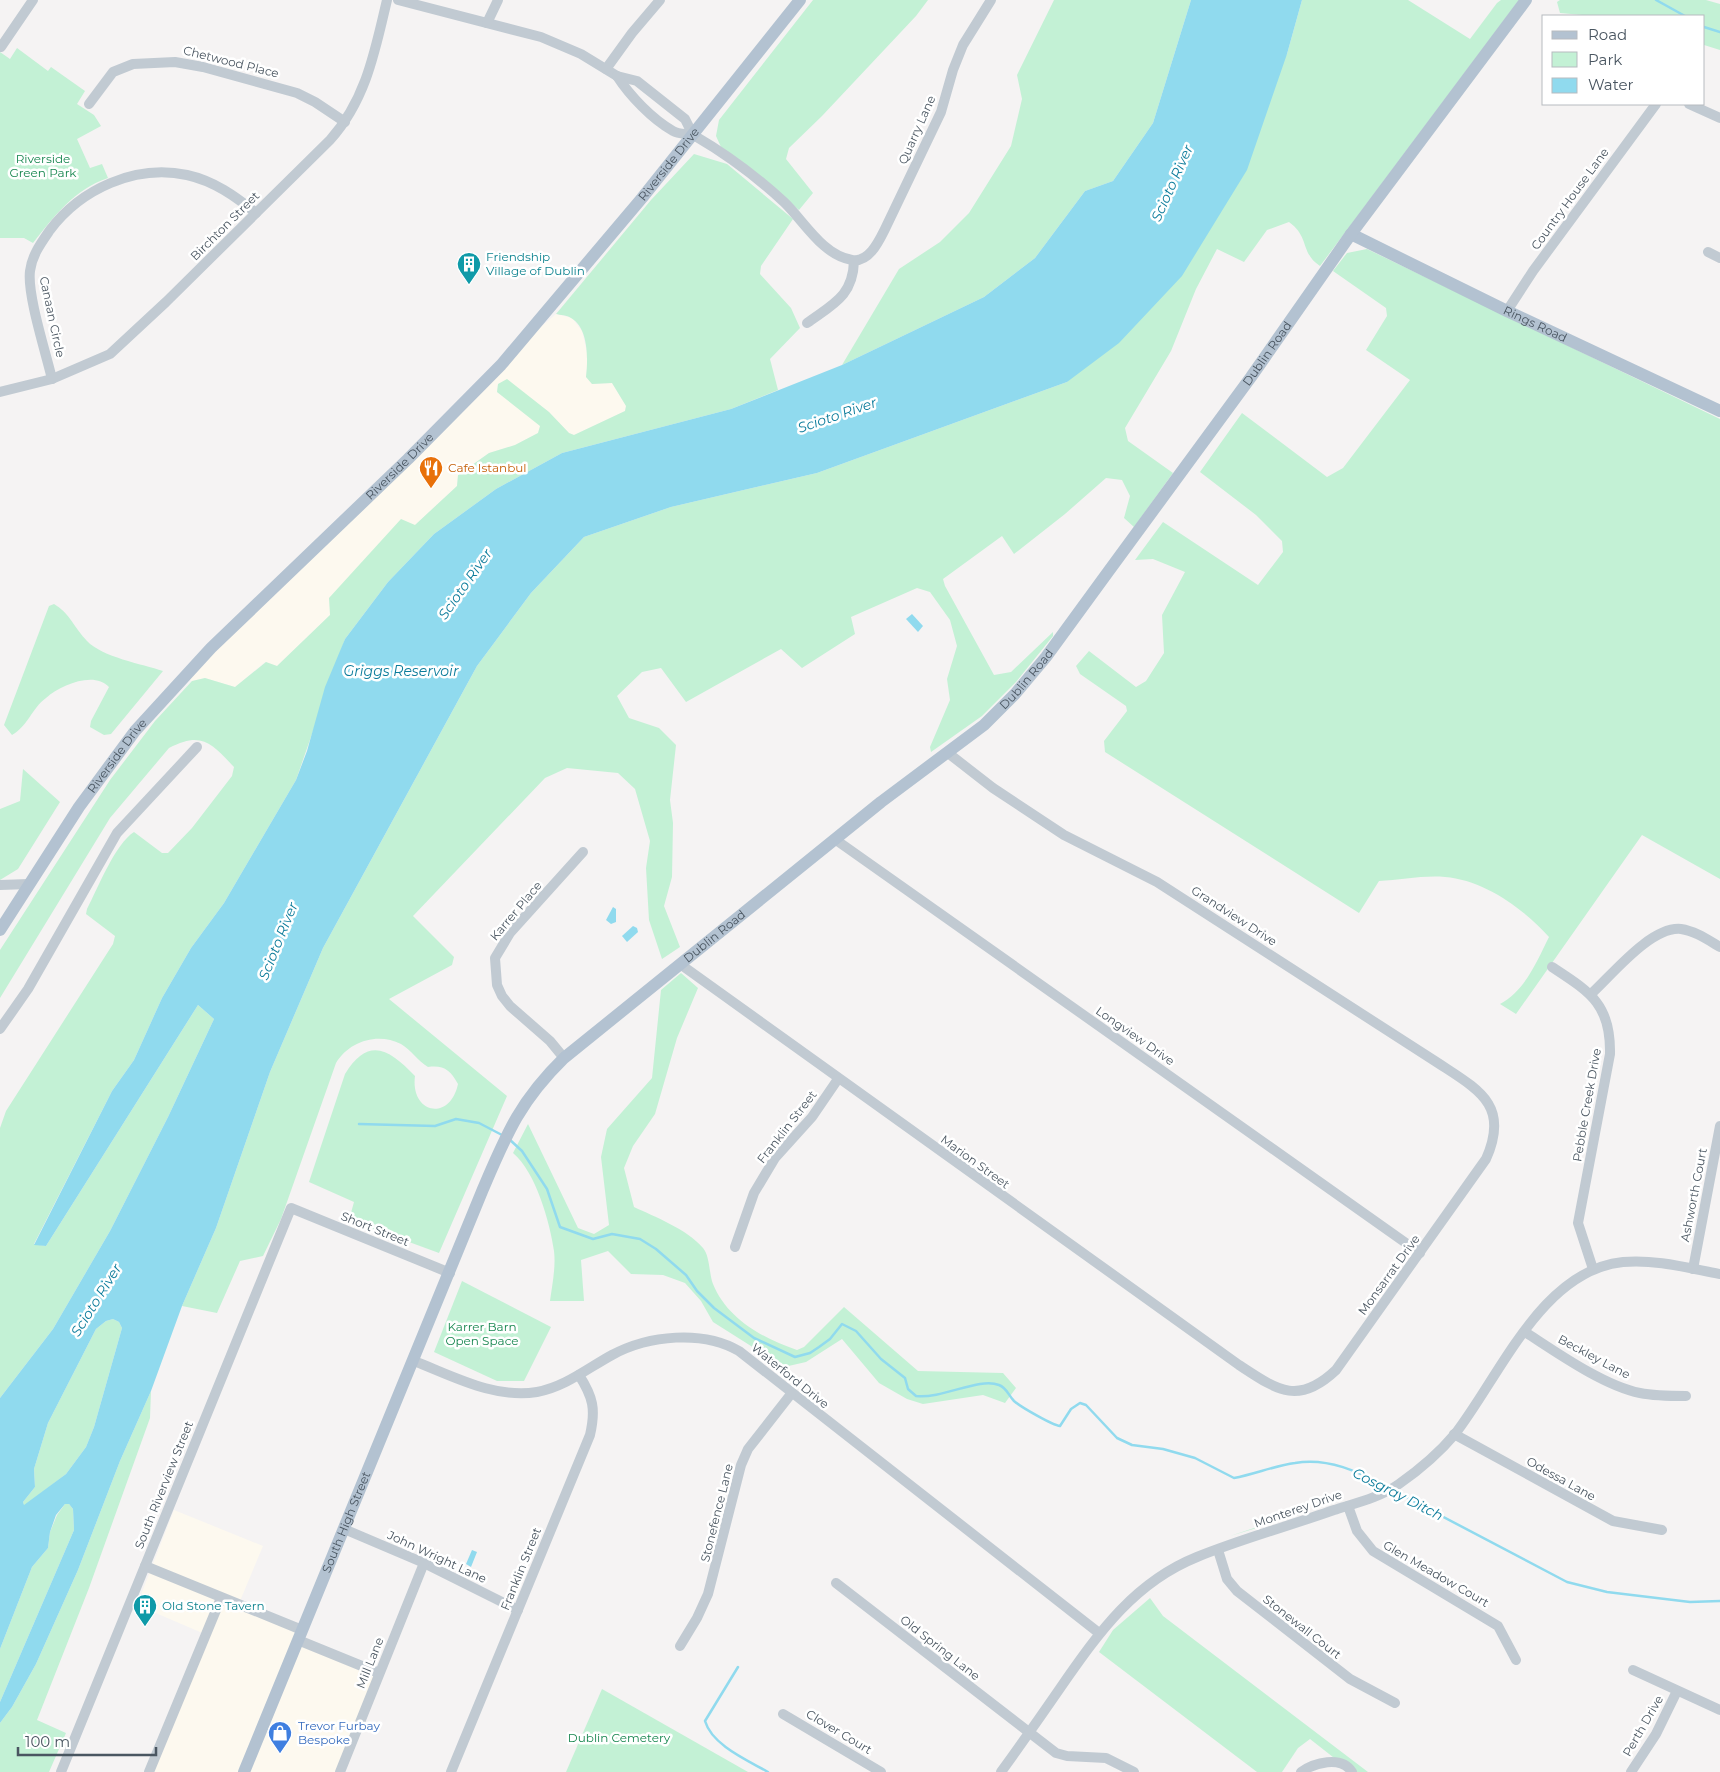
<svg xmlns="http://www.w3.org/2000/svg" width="1720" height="1772" font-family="Montserrat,sans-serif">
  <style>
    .commercial { fill: #fdf9ef }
    .green { fill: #c3f1d5 }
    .water { fill: #90daee; fill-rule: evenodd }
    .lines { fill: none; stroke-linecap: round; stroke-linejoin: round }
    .stream { stroke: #90daee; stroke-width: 2.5 }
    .minor { stroke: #c1cad2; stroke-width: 10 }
    .major { stroke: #b3c2d1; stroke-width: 12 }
    .labels { text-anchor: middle; stroke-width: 5; stroke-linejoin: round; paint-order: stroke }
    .street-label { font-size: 12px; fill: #4a5661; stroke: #fff }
    .park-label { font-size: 12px; fill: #17864f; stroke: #fff }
    .culture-label { font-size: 12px; fill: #0d838f; stroke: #fff; text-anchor: start }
    .food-label { font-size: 12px; fill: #c56008; stroke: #fff; text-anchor: start }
    .shop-label { font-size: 12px; fill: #366cbe; stroke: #fff; text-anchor: start }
    .water-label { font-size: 14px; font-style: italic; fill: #0c7c9b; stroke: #fff }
  </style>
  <rect width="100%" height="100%" fill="#f5f3f3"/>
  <g class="commercial">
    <path d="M556 314 572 318 582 331 588 357 586 377 592 384 612 383 626 406 625 411 574 435 569 433 549 412 507 380 498 384 497 392 541 426 538 433 515 445 489 453 458 475 457 486 415 525 330 615 277 666 265 662 235 687 205 678 192 681 181 674 519 346Z"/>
    <path d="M174 1510 263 1546 240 1601 301 1627 295 1640 383 1672 343 1772H149L207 1635 137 1605Z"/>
  </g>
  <g class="green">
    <path d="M813 0H928L916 16 822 116 789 148 786 159 813 193 799 210 721 147 716 136 719 120Z"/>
    <path d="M1054 0H1191L1153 123 1113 181 1085 191 1035 258 984 297 842 365 899 269 940 242 969 213 1011 146 1022 99 1017 75Z"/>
    <path d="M1302 0H1408L1470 39 1497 3 1501 0H1519L1320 266C1300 253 1310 237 1289 222L1267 230 1244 262 1217 249 1196 289 1171 351 1125 428 1128 441 1173 473 1134 527 1124 518 1130 496 1122 480 1106 478 1065 514 1014 554 1002 536 943 579 945 586 994 675 1011 672 1053 632V636L1016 682 982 716 931 752 930 747 950 700 947 679 957 646 950 620 930 592 917 588 851 617 855 634 802 668 781 649 686 702 661 668 642 672 617 696 629 718 659 728 676 745 670 800 673 823 672 877 664 906 680 947 662 959 649 920 646 868 650 841 635 789 618 773 567 768 545 778 413 916 454 957 452 965 389 999 507 1096 439 1253 349 1220 354 1202 309 1182 345 1074C369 1035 390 1050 415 1076 410 1114 450 1122 458 1084 450 1070 444 1065 428 1067 418 1061 411 1050 401 1044 378 1032 349 1041 336 1063L281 1219 263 1256 240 1261 217 1313 182 1306 216 1228 270 1072 323 948 477 666 531 593 584 537 671 507 817 473 1067 382 1287 54Z"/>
    <path d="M1560 0H1706L1720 4V50L1704 45V16H1593L1560 13 1557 2Z"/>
    <path d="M17 48 48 71 51 67 85 91 77 104 94 115 101 126 77 139 90 168 102 164 108 178C75 189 54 216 33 243L24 238H0V52L10 59Z"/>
    <path d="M694 154 727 164 793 219 761 266 760 274 791 308 800 328 770 359 778 390 731 409 562 453 496 489 434 534 388 582 345 639 296 780 224 903 191 948 162 998 134 1060 112 1091 34 1244 46 1246 198 1005 214 1019 168 1117 110 1231 53 1329 0 1398V1128L6 1111 113 944 115 936 86 914 87 909C98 888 115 844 134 832L162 853H168L192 828 232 776 234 767C211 743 202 731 169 748L110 818 0 998V950L110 780 155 721 192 681 205 678 235 687 266 662 277 666 330 615 329 598 401 519 415 525 457 486 458 475 489 453 515 445 538 433 540 426 497 392 498 384 507 379 549 412 569 433 574 435 625 411 626 406 612 383 592 384 586 377C588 360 589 328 571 318 567 315 560 315 556 314L651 200Z"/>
    <path d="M1367 249 1720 419V879L1642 835 1516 1014 1500 1004C1525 991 1537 961 1549 937 1524 909 1484 880 1445 877 1424 875 1400 880 1379 881L1359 913 1105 752 1104 741 1127 711 1126 706 1080 674 1076 666 1089 651 1136 687 1146 681 1164 653 1162 615 1185 572 1153 559 1135 560 1163 522 1258 585 1283 552 1282 541 1256 515 1200 472 1242 413 1327 477 1343 468 1410 380 1366 350 1387 316 1386 308 1333 271 1347 253Z"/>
    <path d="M54 604C69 612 75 629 87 641 102 657 142 664 163 671L111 734 104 735 90 727 91 721 109 687C94 671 61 685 46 698 32 708 28 726 12 735L4 725 49 606Z"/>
    <path d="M23 769 60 802 18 869 0 880V809L20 801Z"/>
    <path d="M681 973 698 988 677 1038 655 1114 633 1146 624 1168 634 1207C655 1217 687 1229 703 1248 710 1256 709 1274 713 1284 727 1319 764 1339 797 1350L804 1347 844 1307 918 1371 1003 1373 1016 1388 1005 1403 983 1395 923 1404 907 1399 879 1383 842 1339 806 1362 784 1367 713 1322 701 1301 685 1283 663 1275 631 1274 608 1251 581 1260 584 1301H550C552 1286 556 1267 554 1251 550 1223 536 1172 513 1153L528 1124 578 1228 594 1234 609 1225 601 1157 607 1129 652 1078 661 990Z"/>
    <path d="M462 1281 551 1327 524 1381H497L434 1352Z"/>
    <path d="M113 1319 119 1322 122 1328 94 1427 86 1447 66 1474 24 1506 23 1502 35 1487 34 1469 48 1423 96 1329 106 1321Z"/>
    <path d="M151 1391 150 1418 89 1588 37 1720 66 1733 49 1772H0V1723L12 1707 36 1664 78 1570 120 1461Z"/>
    <path d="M65 1504H69L73 1509 74 1530 0 1702V1649L32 1567 48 1548 50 1532 57 1515Z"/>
    <path d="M1284 1518 1283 1520 1230 1536Z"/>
    <path d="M1150 1598 1163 1616 1368 1772H1352L1310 1739 1298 1748 1282 1772H1257L1099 1652 1113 1630Z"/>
    <path d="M602 1689 748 1772H566Z"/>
  </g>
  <g class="water">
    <path d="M1191 0H1302L1287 54 1247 170 1182 276 1119 343 1067 382 817 473 671 507 584 537 531 593 477 666 323 948 270 1072 216 1228 182 1306 151 1391 120 1461 78 1570 36 1664 12 1707 0 1723V1702L74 1530 73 1509 69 1504H65L56 1515 50 1532 48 1548 32 1567 0 1649V1398L53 1329 110 1231 168 1117 214 1019 198 1005 46 1246 34 1245 112 1091 134 1060 162 998 191 948 224 903 296 780 307 751 325 687 345 639 388 582 434 534 496 489 562 453 731 409 842 365 984 297 1035 258 1085 191 1113 181 1153 123ZM113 1319 119 1322 122 1328 94 1427 86 1447 66 1474 24 1505 23 1502 35 1487 34 1469 48 1423 96 1329 106 1321Z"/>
    <path d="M912 614 923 626 918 632 906 619Z"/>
    <path d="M613 907 616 909V922L611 924 606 920Z"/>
    <path d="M633 926 637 928 638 932 627 942 622 936Z"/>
    <path d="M472 1550 477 1552 471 1567 466 1564Z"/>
  </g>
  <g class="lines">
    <g class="stream">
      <path d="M1656 0 1685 16"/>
      <path d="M1704 27 1720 32"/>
      <path d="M359 1124 435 1126 456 1119 479 1123 502 1135"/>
      <path d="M509 1139 522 1151 547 1189 560 1227 593 1239 612 1234 640 1239 656 1249 686 1275 697 1291 714 1308 754 1338 795 1357 810 1353 819 1347 830 1339 842 1324 856 1331 881 1359 905 1378 908 1389 916 1396C943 1399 979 1377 999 1385 1007 1388 1008 1395 1014 1401 1021 1407 1052 1425 1060 1426L1071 1409 1080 1403 1086 1405 1117 1438 1132 1445 1163 1449 1195 1458 1234 1478C1255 1474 1274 1466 1295 1463 1328 1457 1359 1472 1387 1487"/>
      <path d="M1394 1491 1567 1582 1607 1592 1690 1602 1720 1601"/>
      <path d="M738 1667 705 1721C712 1745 747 1760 768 1772"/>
    </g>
    <g class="minor">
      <path d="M398 0 541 37 581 54 617 76 637 81 685 119 693 135"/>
      <path d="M487 23 498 0"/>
      <path d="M1 47 33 0"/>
      <path d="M606 69 632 33 660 0"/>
      <path d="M617 76C630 96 652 119 673 131 680 135 689 133 695 136 726 154 758 178 784 202 804 221 822 255 852 260 869 263 879 241 885 229L941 112 953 70 963 45 991 0"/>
      <path d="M89 104 113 72 133 64 175 62 203 67 297 93 315 102 345 122"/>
      <path d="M1689 104 1720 118"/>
      <path d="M1708 252 1720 258"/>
      <path d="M1507 311 1533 271 1656 104"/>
      <path d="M807 323C833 304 853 296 854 261"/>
      <path d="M52 379C46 353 27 295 30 271 32 255 41 243 50 230 81 189 135 164 187 175 214 181 235 196 256 213"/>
      <path d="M0 392 52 379 110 354 166 302 330 140C366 100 375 51 387 0"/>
      <path d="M836 840 1420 1253"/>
      <path d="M0 885 29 884"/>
      <path d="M680 964 1239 1365C1277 1390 1298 1406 1336 1370L1486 1159C1510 1105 1479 1090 1438 1063L1157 882 1064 835 993 788 948 753"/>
      <path d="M1552 967C1590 992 1611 1004 1610 1054L1578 1223 1593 1269"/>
      <path d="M1591 994C1612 975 1651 926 1681 929 1695 931 1708 940 1720 947"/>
      <path d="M0 1029 28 989 117 833 197 747"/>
      <path d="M564 1058 550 1041 510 1006 502 996 497 985 495 958 510 933 583 852"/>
      <path d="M735 1247 754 1193 775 1158 812 1117 838 1079"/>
      <path d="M1693 1269 1720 1126"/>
      <path d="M1525 1332C1556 1352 1604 1386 1640 1393 1655 1396 1671 1396 1686 1396"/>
      <path d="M414 1361C453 1376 494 1399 537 1392 565 1387 588 1368 612 1355 649 1335 703 1330 739 1351L1099 1633"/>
      <path d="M1454 1434 1613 1521 1662 1530"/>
      <path d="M1348 1506 1357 1531 1373 1551 1498 1626 1516 1660"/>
      <path d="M344 1529 424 1563 518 1610"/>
      <path d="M1218 1550 1227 1579 1237 1591 1350 1679 1395 1703"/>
      <path d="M145 1566 302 1630"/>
      <path d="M836 1583 1056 1753 1067 1756 1106 1758 1134 1772"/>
      <path d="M298 1640 379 1673"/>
      <path d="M680 1646 697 1618 708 1594 741 1465 748 1449 791 1394"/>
      <path d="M1633 1670 1720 1710"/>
      <path d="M783 1714 881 1772"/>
      <path d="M61 1772 291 1208 450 1273"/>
      <path d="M149 1772 221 1598"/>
      <path d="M340 1772 424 1563"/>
      <path d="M451 1772 590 1435C596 1409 593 1397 579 1375"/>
      <path d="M1001 1772C1022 1743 1043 1713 1063 1684 1100 1631 1135 1582 1197 1557 1241 1539 1289 1526 1334 1510 1356 1503 1381 1497 1399 1484 1419 1470 1439 1453 1455 1434 1500 1376 1542 1270 1623 1262 1655 1259 1688 1268 1720 1274"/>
      <path d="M1301 1772C1314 1763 1341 1755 1352 1772"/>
      <path d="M1631 1772 1656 1734 1677 1691"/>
    </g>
    <g class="major">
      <path id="s1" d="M1351 234 1507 311 1720 411"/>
      <path id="s2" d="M0 930 79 807 135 731 211 648 408 459 501 365 642 198 800 0"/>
      <path id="s3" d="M244 1772 483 1189C507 1133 520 1101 564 1058L881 802 984 725 1015 694 1046 657 1108 572 1251 377 1351 234 1526 0"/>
    </g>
  </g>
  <defs>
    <g id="building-pin" transform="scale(1.25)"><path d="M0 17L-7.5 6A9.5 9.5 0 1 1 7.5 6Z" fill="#0f9aa8" stroke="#fff"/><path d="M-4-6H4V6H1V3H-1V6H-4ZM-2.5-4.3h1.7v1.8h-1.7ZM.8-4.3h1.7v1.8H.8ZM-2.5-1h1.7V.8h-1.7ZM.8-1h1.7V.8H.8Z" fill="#fff"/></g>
    <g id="restaurant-pin" transform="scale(1.25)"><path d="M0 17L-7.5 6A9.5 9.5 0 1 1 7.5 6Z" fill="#e8710a" stroke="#fff"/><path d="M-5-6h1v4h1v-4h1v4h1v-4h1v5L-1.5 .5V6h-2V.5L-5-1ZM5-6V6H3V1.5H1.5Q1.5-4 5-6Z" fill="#fff"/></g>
    <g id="shop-pin" transform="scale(1.25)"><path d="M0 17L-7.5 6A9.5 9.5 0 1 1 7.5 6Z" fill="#3f7fe0" stroke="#fff"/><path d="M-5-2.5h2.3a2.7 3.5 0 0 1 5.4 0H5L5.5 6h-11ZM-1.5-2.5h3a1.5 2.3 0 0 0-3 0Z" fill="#fff"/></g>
  </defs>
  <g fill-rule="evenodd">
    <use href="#building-pin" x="469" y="264"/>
    <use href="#restaurant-pin" x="431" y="468"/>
    <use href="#building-pin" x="145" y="1606"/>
    <use href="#shop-pin" x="280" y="1733"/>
  </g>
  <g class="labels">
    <g class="street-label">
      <text transform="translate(231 62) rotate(14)" y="4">Chetwood Place</text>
      <text transform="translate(917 130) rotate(-66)" y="4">Quarry Lane</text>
      <text dy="4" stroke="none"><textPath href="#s2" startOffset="1020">Riverside Drive</textPath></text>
      <text transform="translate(1570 199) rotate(-54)" y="4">Country House Lane</text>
      <text transform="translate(225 226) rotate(-45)" y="4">Birchton Street</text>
      <text transform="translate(52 317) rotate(78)" y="4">Canaan Circle</text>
      <text dy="4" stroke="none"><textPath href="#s1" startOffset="205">Rings Road</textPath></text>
      <text dy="4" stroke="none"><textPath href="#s3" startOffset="1789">Dublin Road</textPath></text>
      <text dy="4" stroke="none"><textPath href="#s2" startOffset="615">Riverside Drive</textPath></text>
      <text dy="4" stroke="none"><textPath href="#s3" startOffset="1384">Dublin Road</textPath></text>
      <text dy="4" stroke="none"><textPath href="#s2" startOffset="210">Riverside Drive</textPath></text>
      <text transform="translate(516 911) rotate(-50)" y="4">Karrer Place</text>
      <text transform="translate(1234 916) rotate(33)" y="4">Grandview Drive</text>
      <text dy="4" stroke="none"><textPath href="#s3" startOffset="979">Dublin Road</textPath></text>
      <text transform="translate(1135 1036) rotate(35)" y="4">Longview Drive</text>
      <text transform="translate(1587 1105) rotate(-80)" y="4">Pebble Creek Drive</text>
      <text transform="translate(787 1127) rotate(-52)" y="4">Franklin Street</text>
      <text transform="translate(975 1162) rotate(36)" y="4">Marion Street</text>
      <text transform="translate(1694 1195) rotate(-79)" y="4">Ashworth Court</text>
      <text transform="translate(375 1229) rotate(22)" y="4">Short Street</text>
      <text transform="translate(1389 1275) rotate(-54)" y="4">Monsarrat Drive</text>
      <text transform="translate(1594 1357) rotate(28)" y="4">Beckley Lane</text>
      <text transform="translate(790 1376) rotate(39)" y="4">Waterford Drive</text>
      <text transform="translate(1561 1479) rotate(29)" y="4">Odessa Lane</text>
      <text transform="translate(164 1485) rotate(-68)" y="4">South Riverview Street</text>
      <text transform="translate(1298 1509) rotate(-19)" y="4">Monterey Drive</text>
      <text transform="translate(717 1513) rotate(-76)" y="4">Stonefence Lane</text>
      <text dy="4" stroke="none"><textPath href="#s3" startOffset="270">South High Street</textPath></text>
      <text transform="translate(437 1557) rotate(25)" y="4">John Wright Lane</text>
      <text transform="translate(521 1569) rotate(-68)" y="4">Franklin Street</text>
      <text transform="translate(1436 1574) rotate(30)" y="4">Glen Meadow Court</text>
      <text transform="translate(1302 1627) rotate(38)" y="4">Stonewall Court</text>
      <text transform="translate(940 1648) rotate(38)" y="4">Old Spring Lane</text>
      <text transform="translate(370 1663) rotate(-68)" y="4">Mill Lane</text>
      <text transform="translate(1643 1726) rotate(-60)" y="4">Perth Drive</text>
      <text transform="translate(839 1732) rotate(31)" y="4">Clover Court</text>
    </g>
    <g class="park-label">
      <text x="43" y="163">Riverside<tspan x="43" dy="14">Green Park</tspan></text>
      <text x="482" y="1331">Karrer Barn<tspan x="482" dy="14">Open Space</tspan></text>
      <text x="619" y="1742">Dublin Cemetery</text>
    </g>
    <g class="culture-label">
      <text x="486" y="261">Friendship<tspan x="486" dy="14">Village of Dublin</tspan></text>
      <text x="162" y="1610">Old Stone Tavern</text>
    </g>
    <g class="food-label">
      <text x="448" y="472">Cafe Istanbul</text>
    </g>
    <g class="shop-label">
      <text x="298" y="1730">Trevor Furbay<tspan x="298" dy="14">Bespoke</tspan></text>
    </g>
    <g class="water-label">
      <text transform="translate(1172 183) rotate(-66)" y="5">Scioto River</text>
      <text transform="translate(837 415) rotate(-19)" y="5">Scioto River</text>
      <text transform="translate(465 584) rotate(-55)" y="5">Scioto River</text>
      <text x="401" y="676">Griggs Reservoir</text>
      <text transform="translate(278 941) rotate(-68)" y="5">Scioto River</text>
      <text transform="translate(96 1300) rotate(-58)" y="5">Scioto River</text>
      <text transform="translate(1398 1494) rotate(27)" y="5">Cosgray Ditch</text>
    </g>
  </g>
  <rect x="1542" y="15" width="162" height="90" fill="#ffffff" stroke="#b7bbc0"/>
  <rect x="1552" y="31" width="25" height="8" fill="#b3c2d1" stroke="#b7bbc0"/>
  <text x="1588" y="40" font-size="15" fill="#4a5661">Road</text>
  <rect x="1552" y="52" width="25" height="15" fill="#c3f1d5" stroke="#b7bbc0"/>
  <text x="1588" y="65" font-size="15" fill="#4a5661">Park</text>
  <rect x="1552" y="78" width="25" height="15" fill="#90daee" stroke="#b7bbc0"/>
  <text x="1588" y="90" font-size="15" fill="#4a5661">Water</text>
  <path d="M18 1747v8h138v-8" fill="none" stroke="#4a5661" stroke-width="2.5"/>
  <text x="25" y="1747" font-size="15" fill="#4a5661" stroke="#ffffff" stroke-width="4" paint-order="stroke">100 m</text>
</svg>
